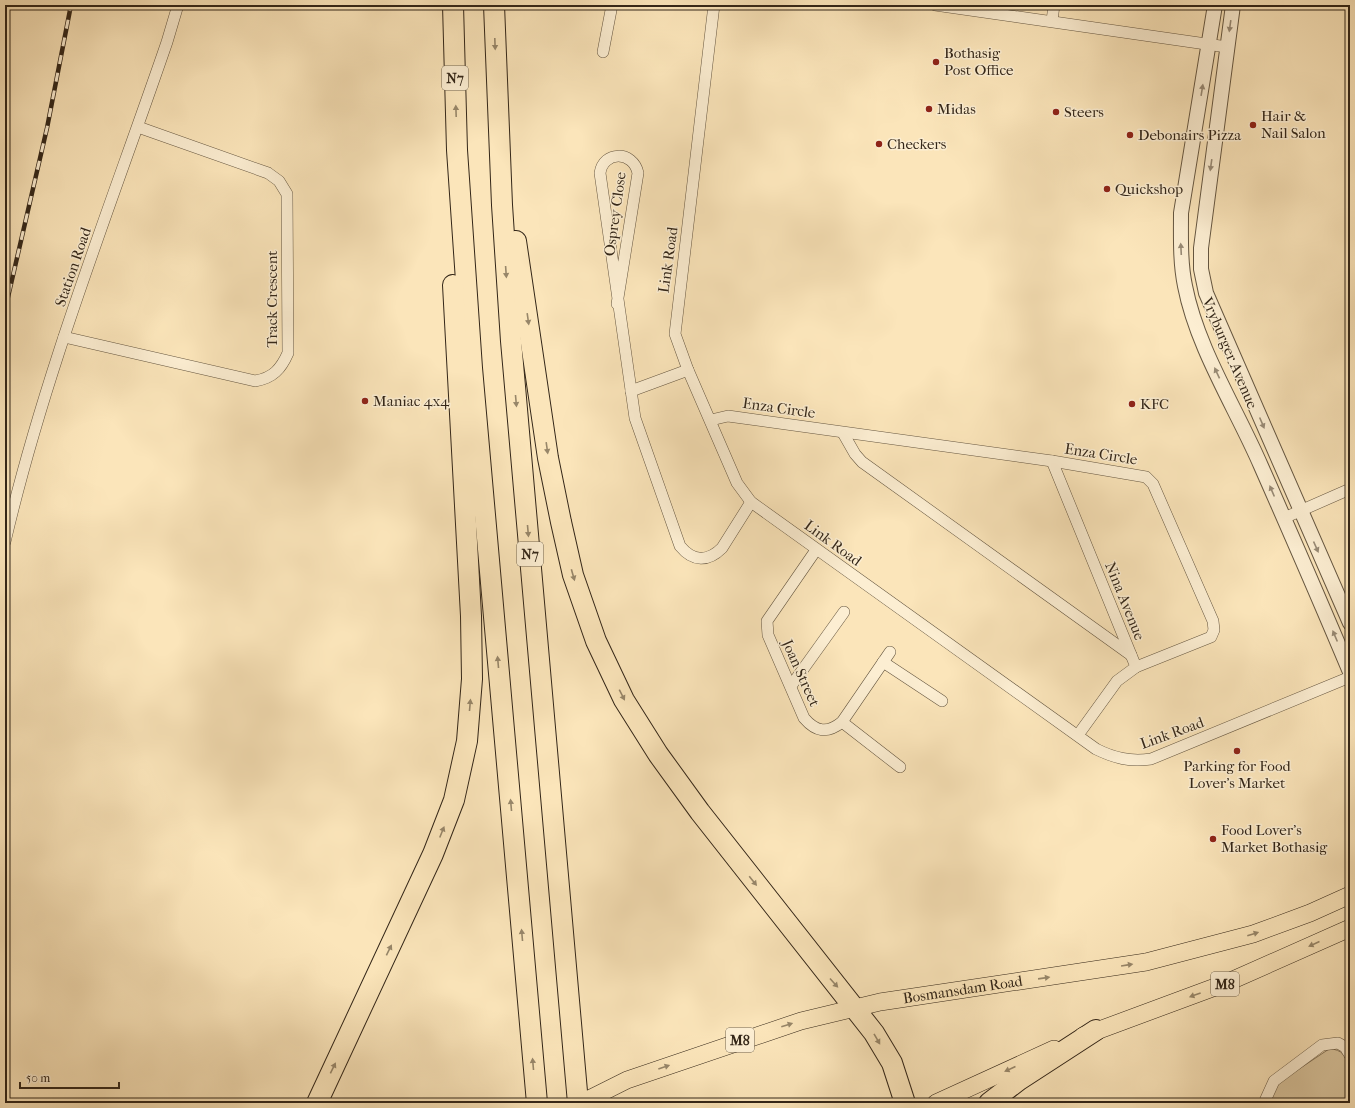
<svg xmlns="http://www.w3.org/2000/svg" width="1355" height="1108" font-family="'IM FELL French Canon',serif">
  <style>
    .green { fill: #d9c59e; stroke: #86765b }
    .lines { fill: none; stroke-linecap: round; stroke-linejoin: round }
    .minor-casing { stroke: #655640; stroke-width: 12 }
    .tertiary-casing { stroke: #655640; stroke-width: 16 }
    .primary-casing { stroke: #332618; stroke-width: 18 }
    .motorway-casing { stroke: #332618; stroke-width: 22 }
    .minor { stroke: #fceed2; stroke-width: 11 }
    .tertiary { stroke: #fceed2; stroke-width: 14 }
    .primary { stroke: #fbe5ba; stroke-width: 17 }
    .motorway { stroke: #fbe5ba; stroke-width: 20 }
    .rail-casing { stroke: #332618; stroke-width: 4.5 }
    .rail { stroke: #fceed2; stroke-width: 3; stroke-dasharray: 9; stroke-linecap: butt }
    .oneway { fill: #988a75 }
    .oneway2 { fill: #978669 }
    .poi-dot { fill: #8f2418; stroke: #fceed2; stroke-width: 1.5 }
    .labels { text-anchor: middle; stroke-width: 3; stroke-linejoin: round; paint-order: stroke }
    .shield { fill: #fceed2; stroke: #6f6250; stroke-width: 1 }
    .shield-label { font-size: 14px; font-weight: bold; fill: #332618 }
    .poi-label { font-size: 15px; fill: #332618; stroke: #fceed2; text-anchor: start }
    .street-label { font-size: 15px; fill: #332618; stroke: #fceed2 }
  </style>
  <rect width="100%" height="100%" fill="#fbe5ba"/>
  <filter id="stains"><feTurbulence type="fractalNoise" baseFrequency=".005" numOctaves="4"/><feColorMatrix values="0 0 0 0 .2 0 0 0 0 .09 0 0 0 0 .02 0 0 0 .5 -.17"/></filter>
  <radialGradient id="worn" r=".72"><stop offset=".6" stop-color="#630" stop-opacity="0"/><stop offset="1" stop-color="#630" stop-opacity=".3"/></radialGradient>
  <path class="green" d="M1329 1049C1355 1048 1350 1085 1350 1103H1268L1278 1083Z"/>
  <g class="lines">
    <g class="minor-casing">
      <g id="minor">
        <path d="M714 5 675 334 688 370 737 483 751 502 1096 749C1114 758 1130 762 1151 759L1350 677"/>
        <path d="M935 5 1227 47"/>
        <path d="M1052 21 1054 5"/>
        <path d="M603 52 612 5"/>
        <path d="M617 304 638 173C633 150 603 151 600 173L635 418 680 546C693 562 708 562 722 548L751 502"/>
        <path d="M64 337 255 381C273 378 281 369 288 353L287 194 279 181 268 173 138 127"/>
        <path d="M631 391 688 370"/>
        <path d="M711 420 728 416 1052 461 1146 477 1153 484 1213 621 1214 630 1211 637 1136 667"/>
        <path d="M843 433 855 454 862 462 1131 655"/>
        <path d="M1052 461 1136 667 1117 681 1078 735"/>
        <path d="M1284 518 1350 489"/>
        <path d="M5 542C45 371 110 208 167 42L178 5"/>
        <path d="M816 550 767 621 768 635 804 718C816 732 827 734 842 722L890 652"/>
        <path d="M883 662 942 701"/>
        <path d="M791 686 844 612"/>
        <path d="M842 722 900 767"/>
        <path d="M1264 1103 1274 1081 1322 1045 1338 1043 1345 1047 1350 1055"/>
      </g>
    </g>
    <g class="tertiary-casing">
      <g id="tertiary">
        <path d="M1215 5 1181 213C1181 237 1180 262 1185 286 1197 348 1236 408 1261 466 1291 534 1321 603 1350 672"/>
        <path d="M1233 5 1201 248V269L1206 293 1350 623"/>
      </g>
    </g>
    <g class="primary-casing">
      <g id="primary">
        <path d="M1083 1036 1226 983 1350 928"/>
        <path id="s1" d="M581 1103 627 1080 801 1021 880 1002 1146 962 1253 934 1310 913 1350 895"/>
        <path d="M936 1103 1054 1049"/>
      </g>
    </g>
    <g class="motorway-casing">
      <g id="motorway">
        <path d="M453 5 457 150 472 368 537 1103"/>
        <path d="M494 5 502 205 511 341 578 1103"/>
        <path d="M516 241 548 458 561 522 573 575 596 641 624 700 658 754 700 812 874 1033 892 1063 905 1103"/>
        <path d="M317 1103 433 854 454 800 467 741 472 679 471 616 453 285"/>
        <path d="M989 1103 1019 1080 1096 1030"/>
      </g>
    </g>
    <use href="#minor" class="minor"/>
    <use href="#tertiary" class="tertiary"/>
    <use href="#primary" class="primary"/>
    <use href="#motorway" class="motorway"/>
    <g class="rail-casing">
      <path id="rail" d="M5 310 47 128 71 5"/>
    </g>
    <use href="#rail" class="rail"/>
  </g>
  <defs><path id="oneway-solid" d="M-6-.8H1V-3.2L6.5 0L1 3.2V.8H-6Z"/></defs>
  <g class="oneway">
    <use href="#oneway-solid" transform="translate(1230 26) rotate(98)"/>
    <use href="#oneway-solid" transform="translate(1202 90) rotate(-81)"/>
    <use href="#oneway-solid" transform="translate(1211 165) rotate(98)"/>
    <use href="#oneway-solid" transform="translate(1181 249) rotate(-93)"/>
    <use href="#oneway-solid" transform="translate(1217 373) rotate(-115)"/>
    <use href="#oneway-solid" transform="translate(1262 423) rotate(67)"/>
    <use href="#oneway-solid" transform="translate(1272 491) rotate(-113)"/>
    <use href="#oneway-solid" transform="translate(1316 547) rotate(66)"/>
    <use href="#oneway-solid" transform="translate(1335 636) rotate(-113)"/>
  </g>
  <g class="oneway2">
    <use href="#oneway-solid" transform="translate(495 44) rotate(88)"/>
    <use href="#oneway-solid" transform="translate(456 111) rotate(-92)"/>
    <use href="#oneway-solid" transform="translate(506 272) rotate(86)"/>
    <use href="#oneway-solid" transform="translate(528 319) rotate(82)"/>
    <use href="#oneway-solid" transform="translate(516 401) rotate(85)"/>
    <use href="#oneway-solid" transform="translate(547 448) rotate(82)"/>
    <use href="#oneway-solid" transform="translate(528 531) rotate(85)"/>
    <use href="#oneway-solid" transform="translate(573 575) rotate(74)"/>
    <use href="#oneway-solid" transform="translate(498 662) rotate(-95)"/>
    <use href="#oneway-solid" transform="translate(622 695) rotate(63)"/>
    <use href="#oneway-solid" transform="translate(470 705) rotate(-85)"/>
    <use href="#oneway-solid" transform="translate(511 805) rotate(-95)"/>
    <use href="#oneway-solid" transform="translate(442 832) rotate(-68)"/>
    <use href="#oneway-solid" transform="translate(753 881) rotate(51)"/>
    <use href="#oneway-solid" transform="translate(1253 934) rotate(-18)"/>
    <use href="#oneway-solid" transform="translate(522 935) rotate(-95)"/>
    <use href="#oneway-solid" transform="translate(1314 944) rotate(156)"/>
    <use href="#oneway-solid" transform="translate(389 950) rotate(-64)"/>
    <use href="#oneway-solid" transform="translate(1127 965) rotate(-9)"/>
    <use href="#oneway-solid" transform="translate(1044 978) rotate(-8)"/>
    <use href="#oneway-solid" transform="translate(834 983) rotate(48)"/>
    <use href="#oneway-solid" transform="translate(1195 995) rotate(160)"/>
    <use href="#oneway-solid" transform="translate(787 1025) rotate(-18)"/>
    <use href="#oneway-solid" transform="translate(877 1039) rotate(60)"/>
    <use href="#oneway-solid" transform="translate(533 1064) rotate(-95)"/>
    <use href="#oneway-solid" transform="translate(664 1067) rotate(-19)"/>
    <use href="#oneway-solid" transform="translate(333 1068) rotate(-64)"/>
    <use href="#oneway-solid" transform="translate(1010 1069) rotate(156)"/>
  </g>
  <g class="poi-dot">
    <circle cx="936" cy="62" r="4"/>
    <circle cx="929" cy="109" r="4"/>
    <circle cx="1056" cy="112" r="4"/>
    <circle cx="1253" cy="125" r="4"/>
    <circle cx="1130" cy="135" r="4"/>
    <circle cx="879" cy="144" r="4"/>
    <circle cx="1107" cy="189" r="4"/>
    <circle cx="365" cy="401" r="4"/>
    <circle cx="1132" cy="404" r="4"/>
    <circle cx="1237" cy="751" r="4"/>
    <circle cx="1213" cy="839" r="4"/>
  </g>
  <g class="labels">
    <g class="shield">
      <rect x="442" y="66" width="26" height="24" rx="3"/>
      <rect x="517" y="542" width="26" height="24" rx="3"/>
      <rect x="1211" y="972" width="28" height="24" rx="3"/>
      <rect x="726" y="1028" width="28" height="24" rx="3"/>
    </g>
    <g class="shield-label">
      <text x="455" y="83">N7</text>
      <text x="530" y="559">N7</text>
      <text x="1225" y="989">M8</text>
      <text x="740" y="1045">M8</text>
    </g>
    <g class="poi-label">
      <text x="944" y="58">Bothasig<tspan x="944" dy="17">Post Office</tspan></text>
      <text x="937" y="114">Midas</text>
      <text x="1064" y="117">Steers</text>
      <text x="1261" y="121">Hair &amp;<tspan x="1261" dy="17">Nail Salon</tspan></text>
      <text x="1138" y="140">Debonairs Pizza</text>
      <text x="887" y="149">Checkers</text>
      <text x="1115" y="194">Quickshop</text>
      <text x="373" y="406">Maniac 4x4</text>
      <text x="1140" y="409">KFC</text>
      <text x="1237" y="771" text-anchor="middle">Parking for Food<tspan x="1237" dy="17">Lover's Market</tspan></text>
      <text x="1221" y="835">Food Lover's<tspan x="1221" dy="17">Market Bothasig</tspan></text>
    </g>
    <g class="street-label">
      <text transform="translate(615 214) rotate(-82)" y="5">Osprey Close</text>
      <text transform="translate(668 260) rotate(-82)" y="5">Link Road</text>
      <text transform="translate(73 267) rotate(-71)" y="5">Station Road</text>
      <text transform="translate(272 299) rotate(-90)" y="5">Track Crescent</text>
      <text transform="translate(1230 353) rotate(67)" y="5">Vryburger Avenue</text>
      <text transform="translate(779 408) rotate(8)" y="5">Enza Circle</text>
      <text transform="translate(1101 454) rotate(9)" y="5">Enza Circle</text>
      <text transform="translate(833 543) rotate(36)" y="5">Link Road</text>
      <text transform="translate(1125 601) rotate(68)" y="5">Nina Avenue</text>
      <text transform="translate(801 673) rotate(66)" y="5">Joan Street</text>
      <text transform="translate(1172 733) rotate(-20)" y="5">Link Road</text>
      <text dy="5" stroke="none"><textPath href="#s1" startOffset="400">Bosmansdam Road</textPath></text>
    </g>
  </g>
  <rect width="1355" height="1108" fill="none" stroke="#fbe5ba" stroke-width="20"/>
  <rect x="6" y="6" width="1343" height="1096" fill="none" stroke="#332618" stroke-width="2"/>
  <rect x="10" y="10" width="1335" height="1088" fill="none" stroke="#332618"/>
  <path d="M20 1082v6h99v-6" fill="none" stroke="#332618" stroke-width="2"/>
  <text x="26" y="1082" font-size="12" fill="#332618" stroke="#fceed2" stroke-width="3" paint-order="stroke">50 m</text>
  <rect width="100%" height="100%" filter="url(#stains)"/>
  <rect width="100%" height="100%" fill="url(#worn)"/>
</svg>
